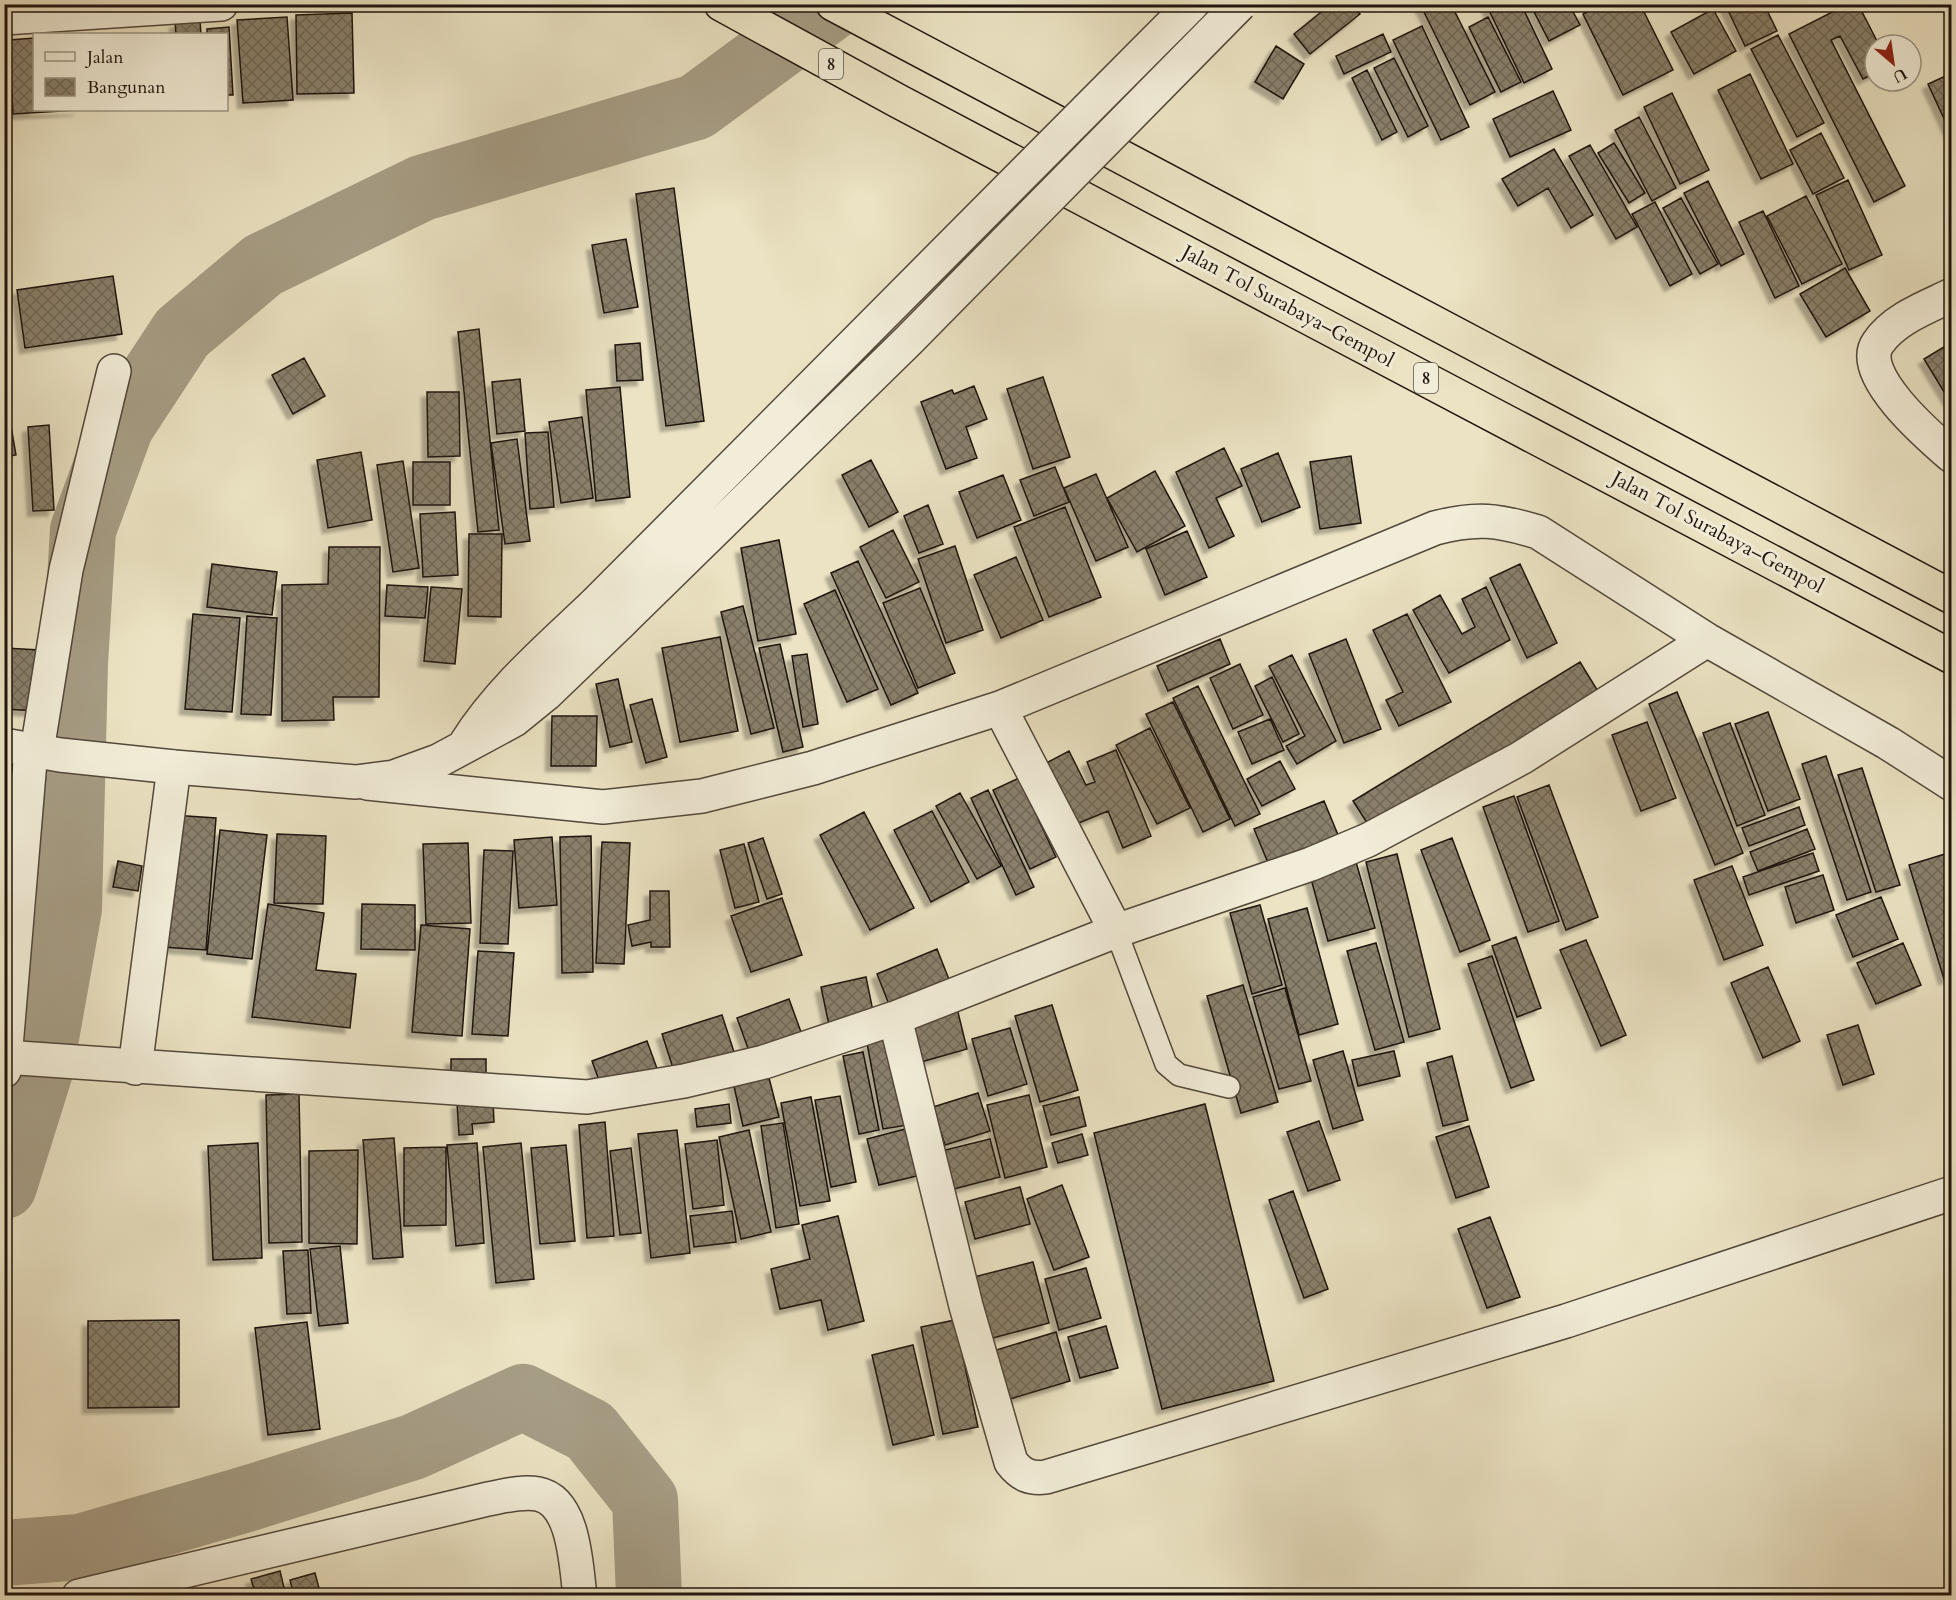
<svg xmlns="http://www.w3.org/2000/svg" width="1956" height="1600" viewBox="0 0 1956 1600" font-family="Cardo,serif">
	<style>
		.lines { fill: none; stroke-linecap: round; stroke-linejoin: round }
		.river { stroke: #a69d85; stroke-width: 66 }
		.building { fill: url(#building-cross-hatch); stroke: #1f140e; stroke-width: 1.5; filter: url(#shadow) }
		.service-casing { stroke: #52483b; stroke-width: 24 }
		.minor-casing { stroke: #52483b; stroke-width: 36 }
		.tertiary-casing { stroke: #52483b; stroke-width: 36 }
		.motorway-casing { stroke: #1f140e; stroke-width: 36 }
		.service { stroke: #f2edd8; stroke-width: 21 }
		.minor { stroke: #f2edd8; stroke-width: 33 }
		.tertiary { stroke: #f2edd8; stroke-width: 33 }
		.motorway { stroke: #ebe3c3; stroke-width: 33 }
		.tertiary-bridge-casing { stroke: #52483b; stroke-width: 36; stroke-linecap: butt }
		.tertiary-bridge { stroke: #f2edd8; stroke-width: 33 }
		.labels { text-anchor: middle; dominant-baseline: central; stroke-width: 6; stroke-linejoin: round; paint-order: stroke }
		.shield { fill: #f2edd8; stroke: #5e554b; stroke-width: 1.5 }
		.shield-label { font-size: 18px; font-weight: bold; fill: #1f140e }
		.street-label { font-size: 20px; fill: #1f140e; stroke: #f2edd8 }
	</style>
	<defs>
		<pattern id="building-cross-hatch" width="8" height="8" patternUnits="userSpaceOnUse" patternTransform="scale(1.5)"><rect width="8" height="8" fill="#89806c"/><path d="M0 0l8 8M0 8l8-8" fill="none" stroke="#6f6857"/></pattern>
		<filter id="shadow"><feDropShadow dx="-5.5" dy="5.5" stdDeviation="1.5" flood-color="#0004"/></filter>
	</defs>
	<rect width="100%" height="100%" fill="#ebe3c3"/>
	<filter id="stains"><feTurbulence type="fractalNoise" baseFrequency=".00333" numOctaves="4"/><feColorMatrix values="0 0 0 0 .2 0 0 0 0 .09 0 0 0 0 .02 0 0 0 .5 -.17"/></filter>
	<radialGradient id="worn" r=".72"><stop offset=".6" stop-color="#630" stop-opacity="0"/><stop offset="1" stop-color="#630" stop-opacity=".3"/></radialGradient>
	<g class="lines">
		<path class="river" d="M4 1186 40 1071 69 909 75 664 83 530 121 426 182 333 263 265 422 188 696 107 836 4
			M4 1553 80 1547 243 1500 413 1447 523 1397 590 1431 645 1500 649 1596"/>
	</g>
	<path class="building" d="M1331 4H1352L1360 14 1310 54 1294 34Z
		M1420 4H1451L1495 92 1470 105Z
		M1486 4H1521L1552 69 1524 83Z
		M1530 4H1569L1580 25 1549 41Z
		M1602 4H1640L1673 70 1623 95 1583 14Z
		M1725 4H1764L1777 31 1745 46Z
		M1858 4 1879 45H1875V73L1863 79 1840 36 1831 40 1905 186 1874 202 1789 34 1846 5 1848 9Z
		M1713 9 1736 51 1694 74 1671 32Z
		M352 13 354 93 297 94 296 15Z
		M287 17 293 100 243 103 237 20Z
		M1488 17 1521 82 1501 92 1469 27Z
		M200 21 201 34H176L175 23Z
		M1422 26 1469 127 1441 140 1393 40Z
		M229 27 233 95H226V34H207V29Z
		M1383 34 1391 52 1344 74 1336 56Z
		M1778 35 1824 123 1797 137 1751 49Z
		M34 38V110H79L13 114 9 40Z
		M1276 46 1304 64 1283 99 1255 82Z
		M1394 58 1428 126 1408 137 1374 68Z
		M1367 70 1397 132 1382 140 1352 78Z
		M1952 73V136L1928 84Z
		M1750 74 1793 164 1761 179 1718 90Z
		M1553 91 1571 130 1510 157 1493 119Z
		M1672 93 1709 170 1680 184 1644 107Z
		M1639 117 1676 188 1652 201 1615 130Z
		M1821 133 1844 178 1813 194 1790 150Z
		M1614 143 1645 193 1629 203 1598 153Z
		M1590 145 1637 227 1616 239 1569 156Z
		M1554 149 1593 215 1571 228 1548 188 1518 206 1502 179Z
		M1848 180 1882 255 1849 270 1816 195Z
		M1708 181 1744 254 1721 266 1684 193Z
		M674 188 704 421 666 426 636 194Z
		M1806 196 1842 264 1802 284 1767 216Z
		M1681 198 1718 264 1700 274 1663 208Z
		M1655 202 1692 274 1670 286 1632 214Z
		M1763 211 1799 286 1775 298 1739 222Z
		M626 239 638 307 604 313 592 245Z
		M1845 268 1870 311 1826 337 1800 294Z
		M113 276 122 334 25 348 17 290Z
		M479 329 499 530 478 532 458 332Z
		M1952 342V405L1924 359Z
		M640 343 643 380 617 381 615 345Z
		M304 358 325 396 293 414 272 375Z
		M1043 377 1070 457 1033 469 1007 389Z
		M520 379 525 431 497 434 492 382Z
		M4 386 16 455 4 457Z
		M974 386 987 419 966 427 977 458 946 469 921 402 952 390 954 394Z
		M620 387 630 497 596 501 586 390Z
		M427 392H459L460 456 428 457Z
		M582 417 593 498 561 503 549 422Z
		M49 425 54 510 33 511 28 427Z
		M548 432 554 507 530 509 525 433Z
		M517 439 530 541 505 544 491 443Z
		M1224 448 1242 486 1216 498 1234 536 1209 548 1176 472Z
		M361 452 372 520 328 528 317 460Z
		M1278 453 1300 507 1262 522 1241 469Z
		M1351 456 1361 523 1320 529 1310 462Z
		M871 460 898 512 869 527 842 475Z
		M403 461 419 568 393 572 377 465Z
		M413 462H450V505H413Z
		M1055 467 1069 502 1034 516 1020 480Z
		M1155 471 1185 526 1137 552 1107 498Z
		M1096 474 1128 547 1096 561 1064 488Z
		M1003 475 1021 520 977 538 959 492Z
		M928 505 943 544 919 553 904 516Z
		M1065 507 1101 597 1049 617 1014 527Z
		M455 512 458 575 423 577 420 514Z
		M893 530 919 582 886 598 860 547Z
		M1187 531 1207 577 1165 595 1146 549Z
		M469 534H502L501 617 468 616Z
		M779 540 796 634 758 641 741 548Z
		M955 546 983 630 946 643 918 559Z
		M329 547H380L379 697H333L334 720 282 721V585L328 584Z
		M1016 557 1043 620 1001 638 974 575Z
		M858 561 918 693 891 705 831 573Z
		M212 564 277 572 272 615 207 607Z
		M1520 564 1557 643 1527 658 1490 578Z
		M387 585 428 587 425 618 385 616Z
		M431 587 462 589 455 664 424 661Z
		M1486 587 1510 640 1449 673 1413 610 1440 595 1462 634 1475 627 1462 599Z
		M920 588 955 673 918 688 883 603Z
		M835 590 878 689 847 702 804 604Z
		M743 606 774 728 751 734 721 612Z
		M193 614 240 618 232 712 185 709Z
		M1407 614 1451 702 1399 726 1386 700 1403 692 1373 630Z
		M247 616 277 618 271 715 241 714Z
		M4 623H8V642H4Z
		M720 637 738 731 680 742 662 648Z
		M1220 639 1230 664 1168 691 1157 666Z
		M1346 639 1381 729 1344 743 1309 654Z
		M780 644 803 747 783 752 759 648Z
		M4 648 40 650 38 711 4 709Z
		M807 654 818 724 803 727 792 656Z
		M1292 655 1336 741 1297 764 1286 746 1305 736 1269 666Z
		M1580 662 1599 693 1373 832 1353 801Z
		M1240 664 1263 715 1233 729 1210 678Z
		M1272 677 1299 734 1283 742 1255 686Z
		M618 679 632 742 610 747 596 684Z
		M1198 686 1260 814 1235 826 1173 698Z
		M1677 692 1743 853 1715 865 1649 704Z
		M652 699 667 757 646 763 630 705Z
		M1173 702 1230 819 1203 832 1146 714Z
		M1768 712 1800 799 1768 811 1735 724Z
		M552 716H597L596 766H551Z
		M1270 719 1284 750 1252 764 1238 732Z
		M1647 722 1676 798 1641 811 1612 735Z
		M1730 723 1765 815 1737 826 1703 733Z
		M1150 728 1190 808 1157 824 1116 745Z
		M1116 750 1151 836 1123 848 1108 811 1064 829 1035 769 1069 751 1086 785 1095 782 1087 762Z
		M1826 756 1871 892 1847 900 1802 764Z
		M1280 761 1295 789 1262 806 1247 779Z
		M1862 768 1900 885 1876 892 1838 775Z
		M1019 778 1056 857 1030 869 993 790Z
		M1549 785 1598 917 1566 930 1517 797Z
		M988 790 1034 887 1016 895 971 798Z
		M960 793 1001 866 977 879 936 806Z
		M1514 796 1559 921 1528 932 1483 807Z
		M1324 801 1341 842 1271 870 1254 829Z
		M1799 807 1805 825 1749 846 1742 828Z
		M932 811 969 882 931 902 894 830Z
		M864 812 914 908 870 930 820 835Z
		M172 815 216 818 206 950 162 947Z
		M1807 829 1815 849 1758 871 1750 852Z
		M220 830 267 835 252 959 207 954Z
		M277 834 326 836 323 904 274 903Z
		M591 836 593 972 562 973 560 837Z
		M552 837 557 905 519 908 514 840Z
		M763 838 782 894 767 899 748 843Z
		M1452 838 1490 940 1460 952 1421 850Z
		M602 842 630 843 624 964 596 963Z
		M468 843 471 923 426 924 423 844Z
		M744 844 759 902 735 908 720 850Z
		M484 850 513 851 508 944 480 943Z
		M1813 853 1819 871 1749 895 1743 877Z
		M1397 854 1440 1029 1409 1037 1366 862Z
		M1945 854 1952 874V977L1944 979 1909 865Z
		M118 861 142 866 138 891 113 887Z
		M1356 862 1375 928 1328 941 1310 875Z
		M1732 866 1763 945 1724 960 1694 880Z
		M1823 875 1834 910 1796 923 1785 887Z
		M650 891H669L670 947H651V942L632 946 628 925 650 920Z
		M1881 897 1898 939 1853 957 1836 915Z
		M782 898 802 955 751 972 731 916Z
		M268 904 324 913 316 970 356 974 350 1028 252 1017Z
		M362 904 415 905V950L361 949Z
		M1260 905 1282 985 1252 994 1230 913Z
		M1307 908 1338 1024 1299 1035 1268 919Z
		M421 925 470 929 462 1036 412 1032Z
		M1516 937 1541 1008 1517 1017 1492 946Z
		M1586 940 1626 1035 1601 1046 1560 950Z
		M1376 943 1404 1042 1375 1050 1347 951Z
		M1903 943 1921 985 1876 1004 1857 963Z
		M937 949 952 987 892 1012 877 974Z
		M478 951 514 953 508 1036 472 1034Z
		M1492 956 1534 1080 1511 1088 1468 964Z
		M1768 967 1800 1041 1763 1058 1731 983Z
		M866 977 875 1021 830 1030 821 987Z
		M1243 985 1278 1102 1241 1113 1207 996Z
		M1285 988 1311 1081 1279 1089 1253 997Z
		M789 999 805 1043 753 1062 737 1018Z
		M956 1004 967 1049 914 1064 903 1022Z
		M1052 1005 1078 1090 1040 1102 1015 1016Z
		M722 1015 734 1052 674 1071 662 1034Z
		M1858 1025 1874 1074 1843 1085 1827 1035Z
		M1010 1028 1027 1084 988 1096 972 1039Z
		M893 1038 908 1125 883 1129 867 1043Z
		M647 1041 659 1074 604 1094 592 1061Z
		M1343 1051 1363 1120 1333 1129 1313 1060Z
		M1394 1051 1400 1076 1358 1086 1352 1060Z
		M863 1052 879 1130 859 1134 843 1056Z
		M1452 1056 1468 1120 1443 1126 1427 1063Z
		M451 1059H486V1081L451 1082Z
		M768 1074 779 1117 743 1126 733 1082Z
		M978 1093 990 1131 945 1145 933 1107Z
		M299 1094 302 1242 269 1243 266 1095Z
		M1029 1095 1047 1167 1005 1178 987 1105Z
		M840 1096 856 1182 831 1187 815 1100Z
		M811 1097 830 1201 800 1206 781 1103Z
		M1079 1097 1086 1126 1051 1135 1043 1106Z
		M493 1101 494 1122 472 1124 473 1134 459 1135 457 1103Z
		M729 1104 731 1123 697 1127 695 1109Z
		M1205 1104 1274 1381 1162 1409 1094 1133Z
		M1319 1121 1340 1180 1308 1191 1287 1132Z
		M605 1122 614 1236 587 1238 579 1125Z
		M783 1123 799 1224 776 1228 761 1126Z
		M1469 1126 1489 1187 1456 1198 1436 1137Z
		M909 1128 921 1175 879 1185 867 1139Z
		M677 1130 690 1253 651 1258 638 1134Z
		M749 1130 771 1232 741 1239 719 1137Z
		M1082 1134 1088 1155 1058 1163 1052 1143Z
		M394 1138 403 1257 373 1259 363 1140Z
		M990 1139 1000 1177 946 1191 937 1152Z
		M717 1140 724 1205 693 1209 685 1144Z
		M258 1143 262 1258 213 1260 208 1146Z
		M477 1143 484 1243 456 1246 447 1145Z
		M521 1143 534 1279 496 1283 483 1147Z
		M566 1145 575 1241 540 1244 531 1148Z
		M446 1147V1225L404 1226V1148Z
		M631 1148 641 1233 620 1235 610 1151Z
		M358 1150 357 1244 309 1243V1151Z
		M1062 1185 1089 1257 1054 1270 1027 1199Z
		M1020 1187 1030 1224 975 1239 965 1202Z
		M1293 1191 1328 1289 1304 1298 1269 1200Z
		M732 1211 736 1242 694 1247 690 1216Z
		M838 1216 864 1321 828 1330 821 1300 780 1309 771 1269 810 1259 802 1225Z
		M1490 1217 1520 1297 1487 1308 1458 1229Z
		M340 1246 348 1323 319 1326 310 1249Z
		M308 1250 311 1313 287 1314 283 1251Z
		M1033 1262 1049 1323 978 1342 962 1280Z
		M1086 1268 1101 1318 1059 1330 1045 1279Z
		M179 1320V1407L88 1408V1321Z
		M955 1320 978 1427 943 1434 921 1327Z
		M307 1322 320 1429 268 1435 255 1328Z
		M1106 1326 1118 1368 1080 1378 1068 1337Z
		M1056 1332 1070 1381 1007 1400 993 1351Z
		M913 1345 934 1435 893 1445 872 1355Z
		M280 1571 286 1596H256L251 1579Z
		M315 1573 321 1596H294L290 1580Z
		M252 1589 254 1596H226Z"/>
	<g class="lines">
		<defs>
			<path id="service" d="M1116 931 1166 1064 1179 1075 1229 1087"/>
			<path id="minor" d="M4 18 221 4
				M1952 295C1927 307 1894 319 1878 343 1856 374 1930 437 1952 456
				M1000 708 1116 931
				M37 751 66 570 114 371
				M367 783 603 807 702 796 813 768 1000 708 1435 528C1477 517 1498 520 1538 532L1707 640 1888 743 1952 784
				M895 1018 966 1306 1011 1462C1021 1475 1030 1479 1046 1477L1566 1321 1952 1193
				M4 1057 587 1097 684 1081 764 1062 895 1018 1116 931 1311 864 1368 840 1521 758 1707 640
				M135 1068 174 767
				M4 1071 31 749
				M79 1596 488 1499C504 1496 522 1491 538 1494 575 1501 576 1567 580 1596"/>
			<path id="tertiary" d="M466 743C500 689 550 647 596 603
				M4 745 60 755 174 767 356 782 394 777 438 761 514 720 546 694 622 621"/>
			<path id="motorway" d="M721 4 898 101 1952 657
				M833 4 1952 597"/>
		</defs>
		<use href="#service" class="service-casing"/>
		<use href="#minor" class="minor-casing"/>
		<use href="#tertiary" class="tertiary-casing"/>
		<use href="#motorway" class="motorway-casing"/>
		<use href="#service" class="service"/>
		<use href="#minor" class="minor"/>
		<use href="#tertiary" class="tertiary"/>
		<use href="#motorway" class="motorway"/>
		<defs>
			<path id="tertiary-bridge" d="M596 603 1192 4
				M622 621 909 340 1240 4"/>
		</defs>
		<use href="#tertiary-bridge" class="tertiary-bridge-casing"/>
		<use href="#tertiary-bridge" class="tertiary-bridge"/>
	</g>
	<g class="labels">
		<g class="shield">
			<rect x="819" y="49" width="24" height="30" rx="4.5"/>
			<rect x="1414" y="363" width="24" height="30" rx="4.5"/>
		</g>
		<g class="shield-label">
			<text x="831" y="64">8</text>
			<text x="1426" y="378">8</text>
		</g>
		<g class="street-label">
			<text transform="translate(1288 306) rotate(28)">Jalan Tol Surabaya–Gempol</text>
			<text transform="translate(1718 532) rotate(28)">Jalan Tol Surabaya–Gempol</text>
		</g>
	</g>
	<rect width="1956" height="1600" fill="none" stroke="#ebe3c3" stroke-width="24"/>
	<rect x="6" y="6" width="1944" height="1588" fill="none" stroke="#1f140e" stroke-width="3"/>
	<rect x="12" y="12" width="1932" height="1576" fill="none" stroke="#1f140e" stroke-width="1.5"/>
	<rect x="33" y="33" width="195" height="78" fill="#f2edd8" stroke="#9e9687" stroke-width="1.5"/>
	<rect x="45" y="52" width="30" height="9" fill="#f2edd8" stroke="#9e9687" stroke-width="1.5"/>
	<text x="87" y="63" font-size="18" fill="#1f140e">Jalan</text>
	<rect x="45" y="78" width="30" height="18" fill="url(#building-cross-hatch)" stroke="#9e9687" stroke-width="1.5"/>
	<text x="87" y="93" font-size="18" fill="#1f140e">Bangunan</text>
	<g transform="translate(1893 63) rotate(151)"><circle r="28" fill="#f2edd8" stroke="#9e9687" stroke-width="1.5"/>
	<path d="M0-4.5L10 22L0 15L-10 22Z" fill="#8f2418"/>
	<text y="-9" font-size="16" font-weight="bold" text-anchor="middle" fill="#1f140e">U</text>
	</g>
	<rect width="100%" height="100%" filter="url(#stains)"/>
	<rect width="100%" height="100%" fill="url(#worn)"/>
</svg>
